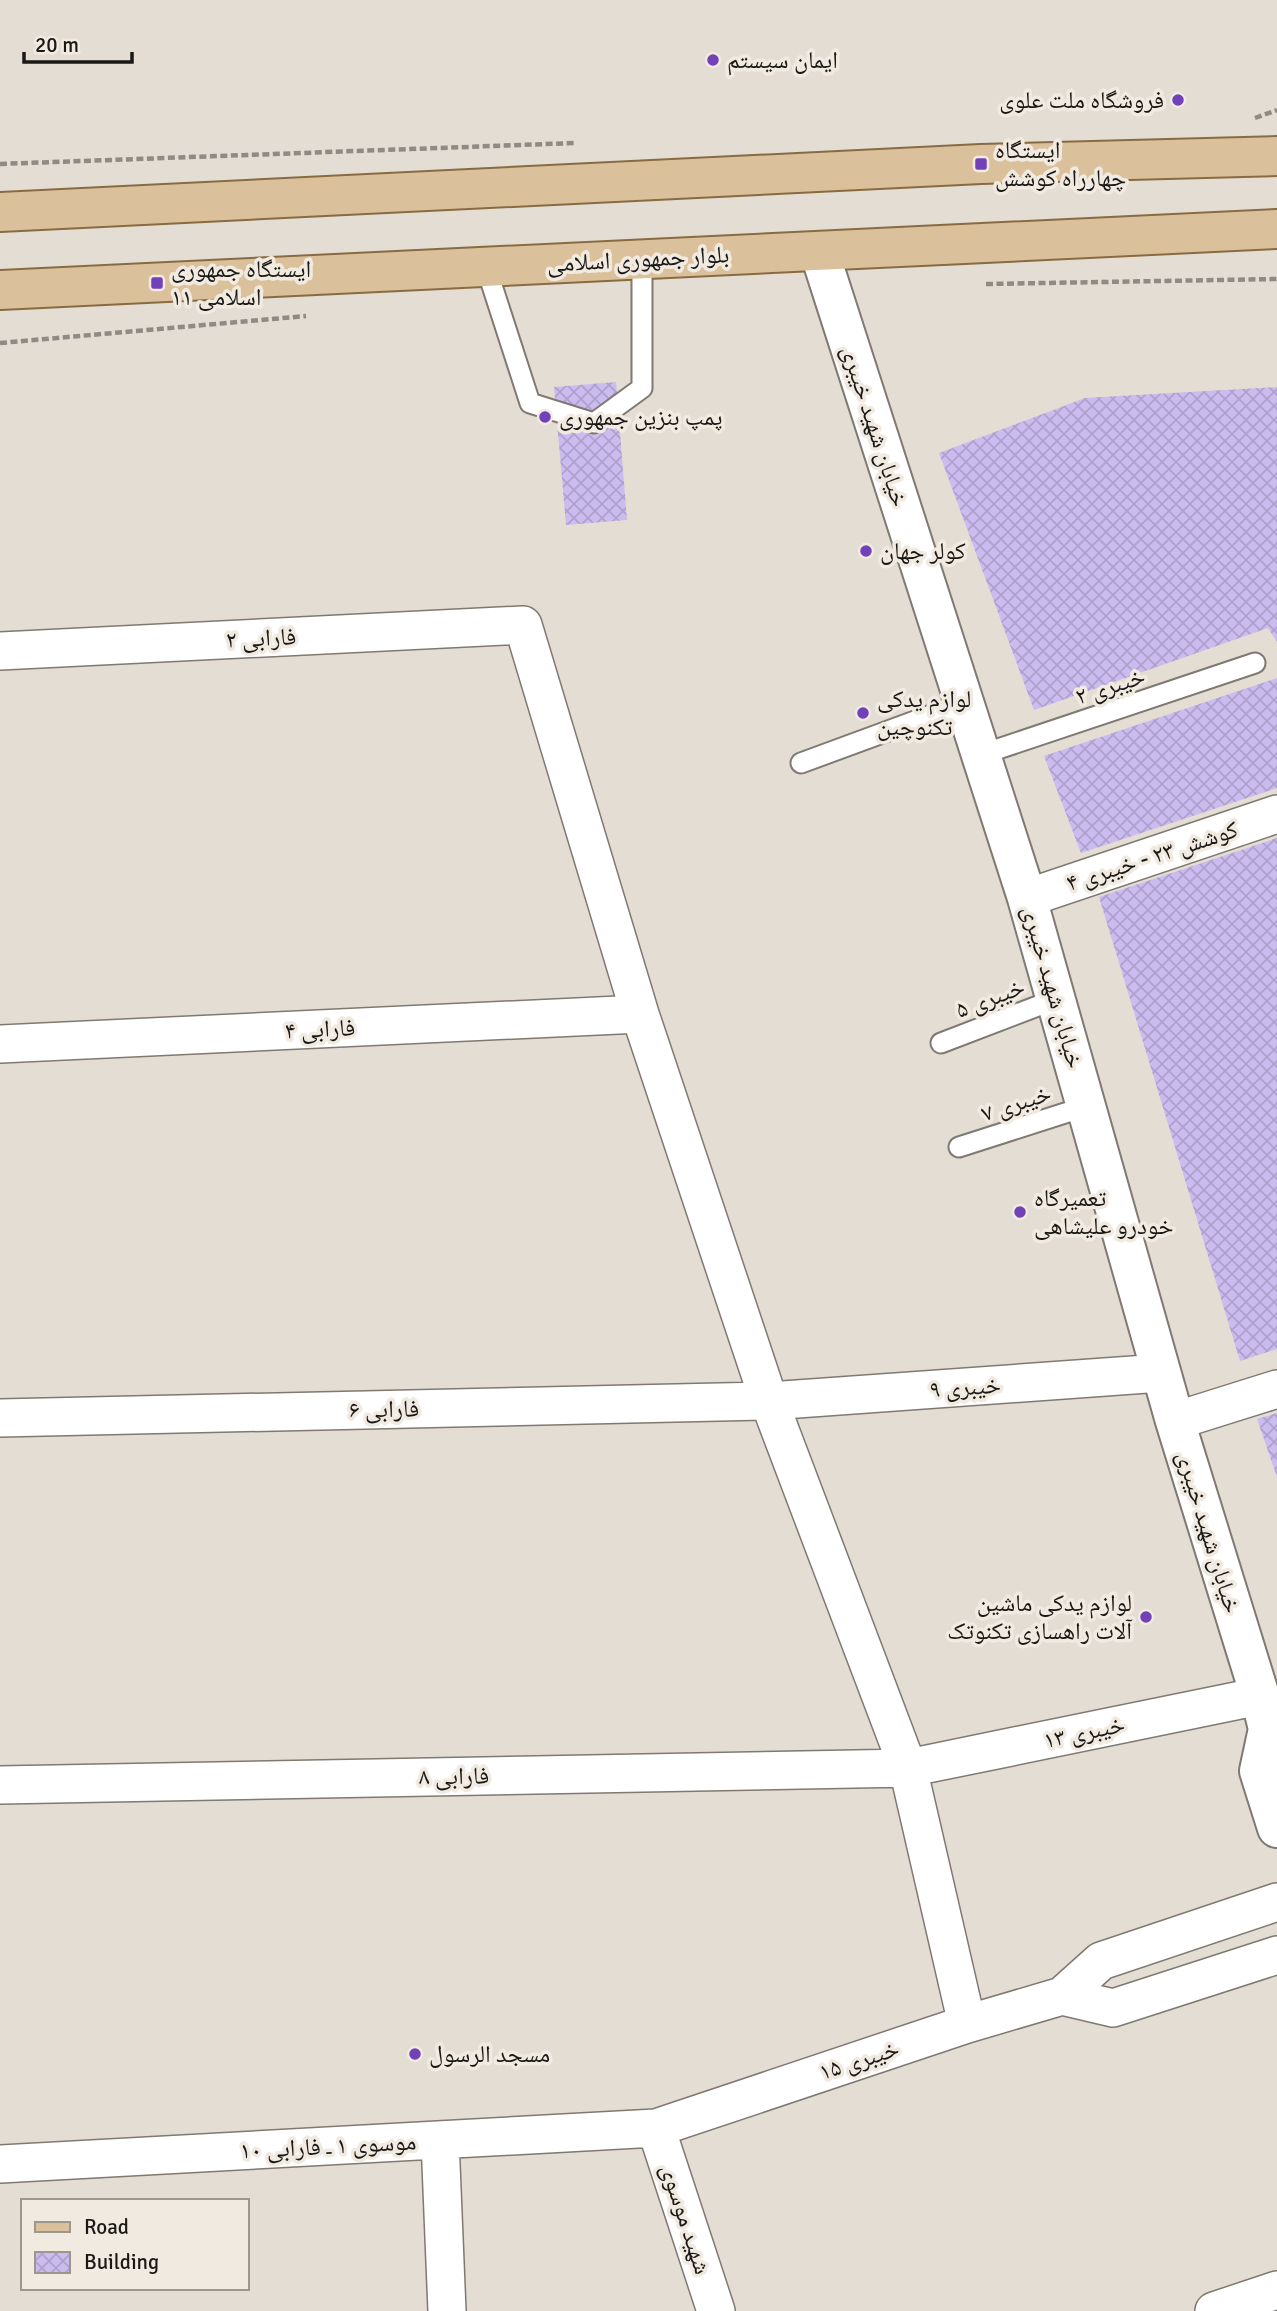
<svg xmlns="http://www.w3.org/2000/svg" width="1277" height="2311" viewBox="0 0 1277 2311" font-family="Signika,'Noto Naskh Arabic',sans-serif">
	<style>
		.building { fill: url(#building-cross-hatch) }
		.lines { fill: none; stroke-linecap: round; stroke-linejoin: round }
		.lane-casing { stroke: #7f7971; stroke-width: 23 }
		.street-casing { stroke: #7f7971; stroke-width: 40 }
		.secondary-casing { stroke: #7f7971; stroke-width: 42 }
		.primary-casing { stroke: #886b41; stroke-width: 42 }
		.path { stroke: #8f8a84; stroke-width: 4.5; stroke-dasharray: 7 3.5; stroke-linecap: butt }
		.lane { stroke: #fff; stroke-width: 19 }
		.street { stroke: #fff; stroke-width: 37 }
		.secondary { stroke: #fff; stroke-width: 38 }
		.primary { stroke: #dbc19b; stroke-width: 38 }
		.poi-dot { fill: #7241b8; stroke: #f1eae1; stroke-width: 2.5 }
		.labels { text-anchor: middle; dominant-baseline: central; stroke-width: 7; stroke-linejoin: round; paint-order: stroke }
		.poi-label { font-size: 24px; fill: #1a1815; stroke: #f1eae1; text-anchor: start }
		.street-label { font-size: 24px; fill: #1a1815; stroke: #f1eae1 }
	</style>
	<defs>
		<pattern id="building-cross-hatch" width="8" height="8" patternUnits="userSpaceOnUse" patternTransform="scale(1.75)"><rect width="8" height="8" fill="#cbbcf0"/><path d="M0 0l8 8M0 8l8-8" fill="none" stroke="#aea1cd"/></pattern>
	</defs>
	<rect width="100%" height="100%" fill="#e4ddd4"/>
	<path class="building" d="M616 382 627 520 566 525 554 387Z
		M1277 387V642L1268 628 1034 710 939 453 1085 398Z
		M1277 678V788L1081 853 1044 756Z
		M1277 838V1349L1240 1361 1099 897Z
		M1277 1413V1477L1257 1419Z"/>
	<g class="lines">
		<defs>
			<path id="lane" d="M486 267 530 403 594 423 642 388V259
				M980 755 1255 663
				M801 763 964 703
				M941 1043 1056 999
				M959 1147 1087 1106"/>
			<path id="street" d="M0 651 523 625 640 1014 769 1401 908 1768 967 2024
				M1027 898 1277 814
				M0 1044 640 1014
				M0 1418 769 1401 1161 1373
				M1175 1421 1277 1389
				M0 1785 908 1768 1260 1696
				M1062 1996 1113 2008 1277 1955
				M656 2128 716 2311
				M440 2140 447 2311
				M0 2164 656 2128 967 2024 1062 1996 1101 1961 1277 1902
				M1214 2311 1277 2290"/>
			<path id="secondary" d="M819 251 1027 898 1175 1421 1260 1696 1268 1729 1259 1771 1277 1828"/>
			<path id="primary" d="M0 212 981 164 1277 156
				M0 290 1277 229"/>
		</defs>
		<use href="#lane" class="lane-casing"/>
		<use href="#street" class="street-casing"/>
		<use href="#secondary" class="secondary-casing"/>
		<use href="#primary" class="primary-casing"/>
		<path class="path" d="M1255 118 1277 110
			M0 164 575 143
			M986 284 1277 279
			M0 343 306 316"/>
		<use href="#lane" class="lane"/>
		<use href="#street" class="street"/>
		<use href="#secondary" class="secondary"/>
		<use href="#primary" class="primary"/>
	</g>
	<g class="poi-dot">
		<circle cx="713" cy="60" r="7"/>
		<circle cx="1178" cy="100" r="7"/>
		<rect x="974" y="157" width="14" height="14" rx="3.5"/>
		<rect x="150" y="276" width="14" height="14" rx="3.5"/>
		<circle cx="545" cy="417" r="7"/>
		<circle cx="866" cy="551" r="7"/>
		<circle cx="863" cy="713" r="7"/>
		<circle cx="1020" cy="1212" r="7"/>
		<circle cx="1146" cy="1617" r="7"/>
		<circle cx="415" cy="2054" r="7"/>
	</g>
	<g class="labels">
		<g class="poi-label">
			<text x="727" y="60">ایمان سیستم</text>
			<text x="1164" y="100" text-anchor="end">فروشگاه ملت علوی</text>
			<text x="995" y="150">ایستگاه<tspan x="995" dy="28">چهارراه کوشش</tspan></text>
			<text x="171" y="269">ایستگاه جمهوری<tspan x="171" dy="28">اسلامی ۱۱</tspan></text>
			<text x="559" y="417">پمپ بنزین جمهوری</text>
			<text x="880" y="551">کولر جهان</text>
			<text x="877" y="699">لوازم یدکی<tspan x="877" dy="28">تکنوچین</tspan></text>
			<text x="1034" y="1198">تعمیرگاه<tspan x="1034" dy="28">خودرو علیشاهی</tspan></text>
			<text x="1132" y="1603" text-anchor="end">لوازم یدکی ماشین<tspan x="1132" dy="28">آلات راهسازی تکنوتک</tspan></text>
			<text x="429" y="2054">مسجد الرسول</text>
		</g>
		<g class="street-label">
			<text transform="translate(638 259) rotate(-3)">بلوار جمهوری اسلامی</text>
			<text transform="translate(875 426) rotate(72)">خیابان شهید خیبری</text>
			<text transform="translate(261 638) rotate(-3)">فارابی ۲</text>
			<text transform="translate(1110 686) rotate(-18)">خیبری ۲</text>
			<text transform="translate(1152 856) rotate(-18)">کوشش ۲۳ - خیبری ۴</text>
			<text transform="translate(1053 987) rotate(74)">خیابان شهید خیبری</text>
			<text transform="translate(990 998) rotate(-21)">خیبری ۵</text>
			<text transform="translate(320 1029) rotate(-3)">فارابی ۴</text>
			<text transform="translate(1016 1103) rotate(-18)">خیبری ۷</text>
			<text transform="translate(965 1387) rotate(-4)">خیبری ۹</text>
			<text transform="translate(384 1409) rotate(-1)">فارابی ۶</text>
			<text transform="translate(1209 1532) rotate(73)">خیابان شهید خیبری</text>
			<text transform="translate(1084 1732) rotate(-12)">خیبری ۱۳</text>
			<text transform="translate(454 1776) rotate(-1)">فارابی ۸</text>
			<text transform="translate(859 2060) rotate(-18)">خیبری ۱۵</text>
			<text transform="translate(328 2146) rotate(-3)">موسوی ۱ ـ فارابی ۱۰</text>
			<text transform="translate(686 2219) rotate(72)">شهید موسوی</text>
		</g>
	</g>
	<rect x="21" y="2199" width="228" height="91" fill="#f1eae1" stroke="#9b968f" stroke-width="2"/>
	<rect x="35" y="2222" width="35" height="10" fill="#dbc19b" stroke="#9b968f" stroke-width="2"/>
	<text x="84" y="2234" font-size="21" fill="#1a1815">Road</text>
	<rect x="35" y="2252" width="35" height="21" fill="url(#building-cross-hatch)" stroke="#9b968f" stroke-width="2"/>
	<text x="84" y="2269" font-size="21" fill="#1a1815">Building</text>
	<path d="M24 52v10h108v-10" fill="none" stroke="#1a1815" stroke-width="3.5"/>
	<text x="35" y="52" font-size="21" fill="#1a1815" stroke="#f1eae1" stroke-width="5" paint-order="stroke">20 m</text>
</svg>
